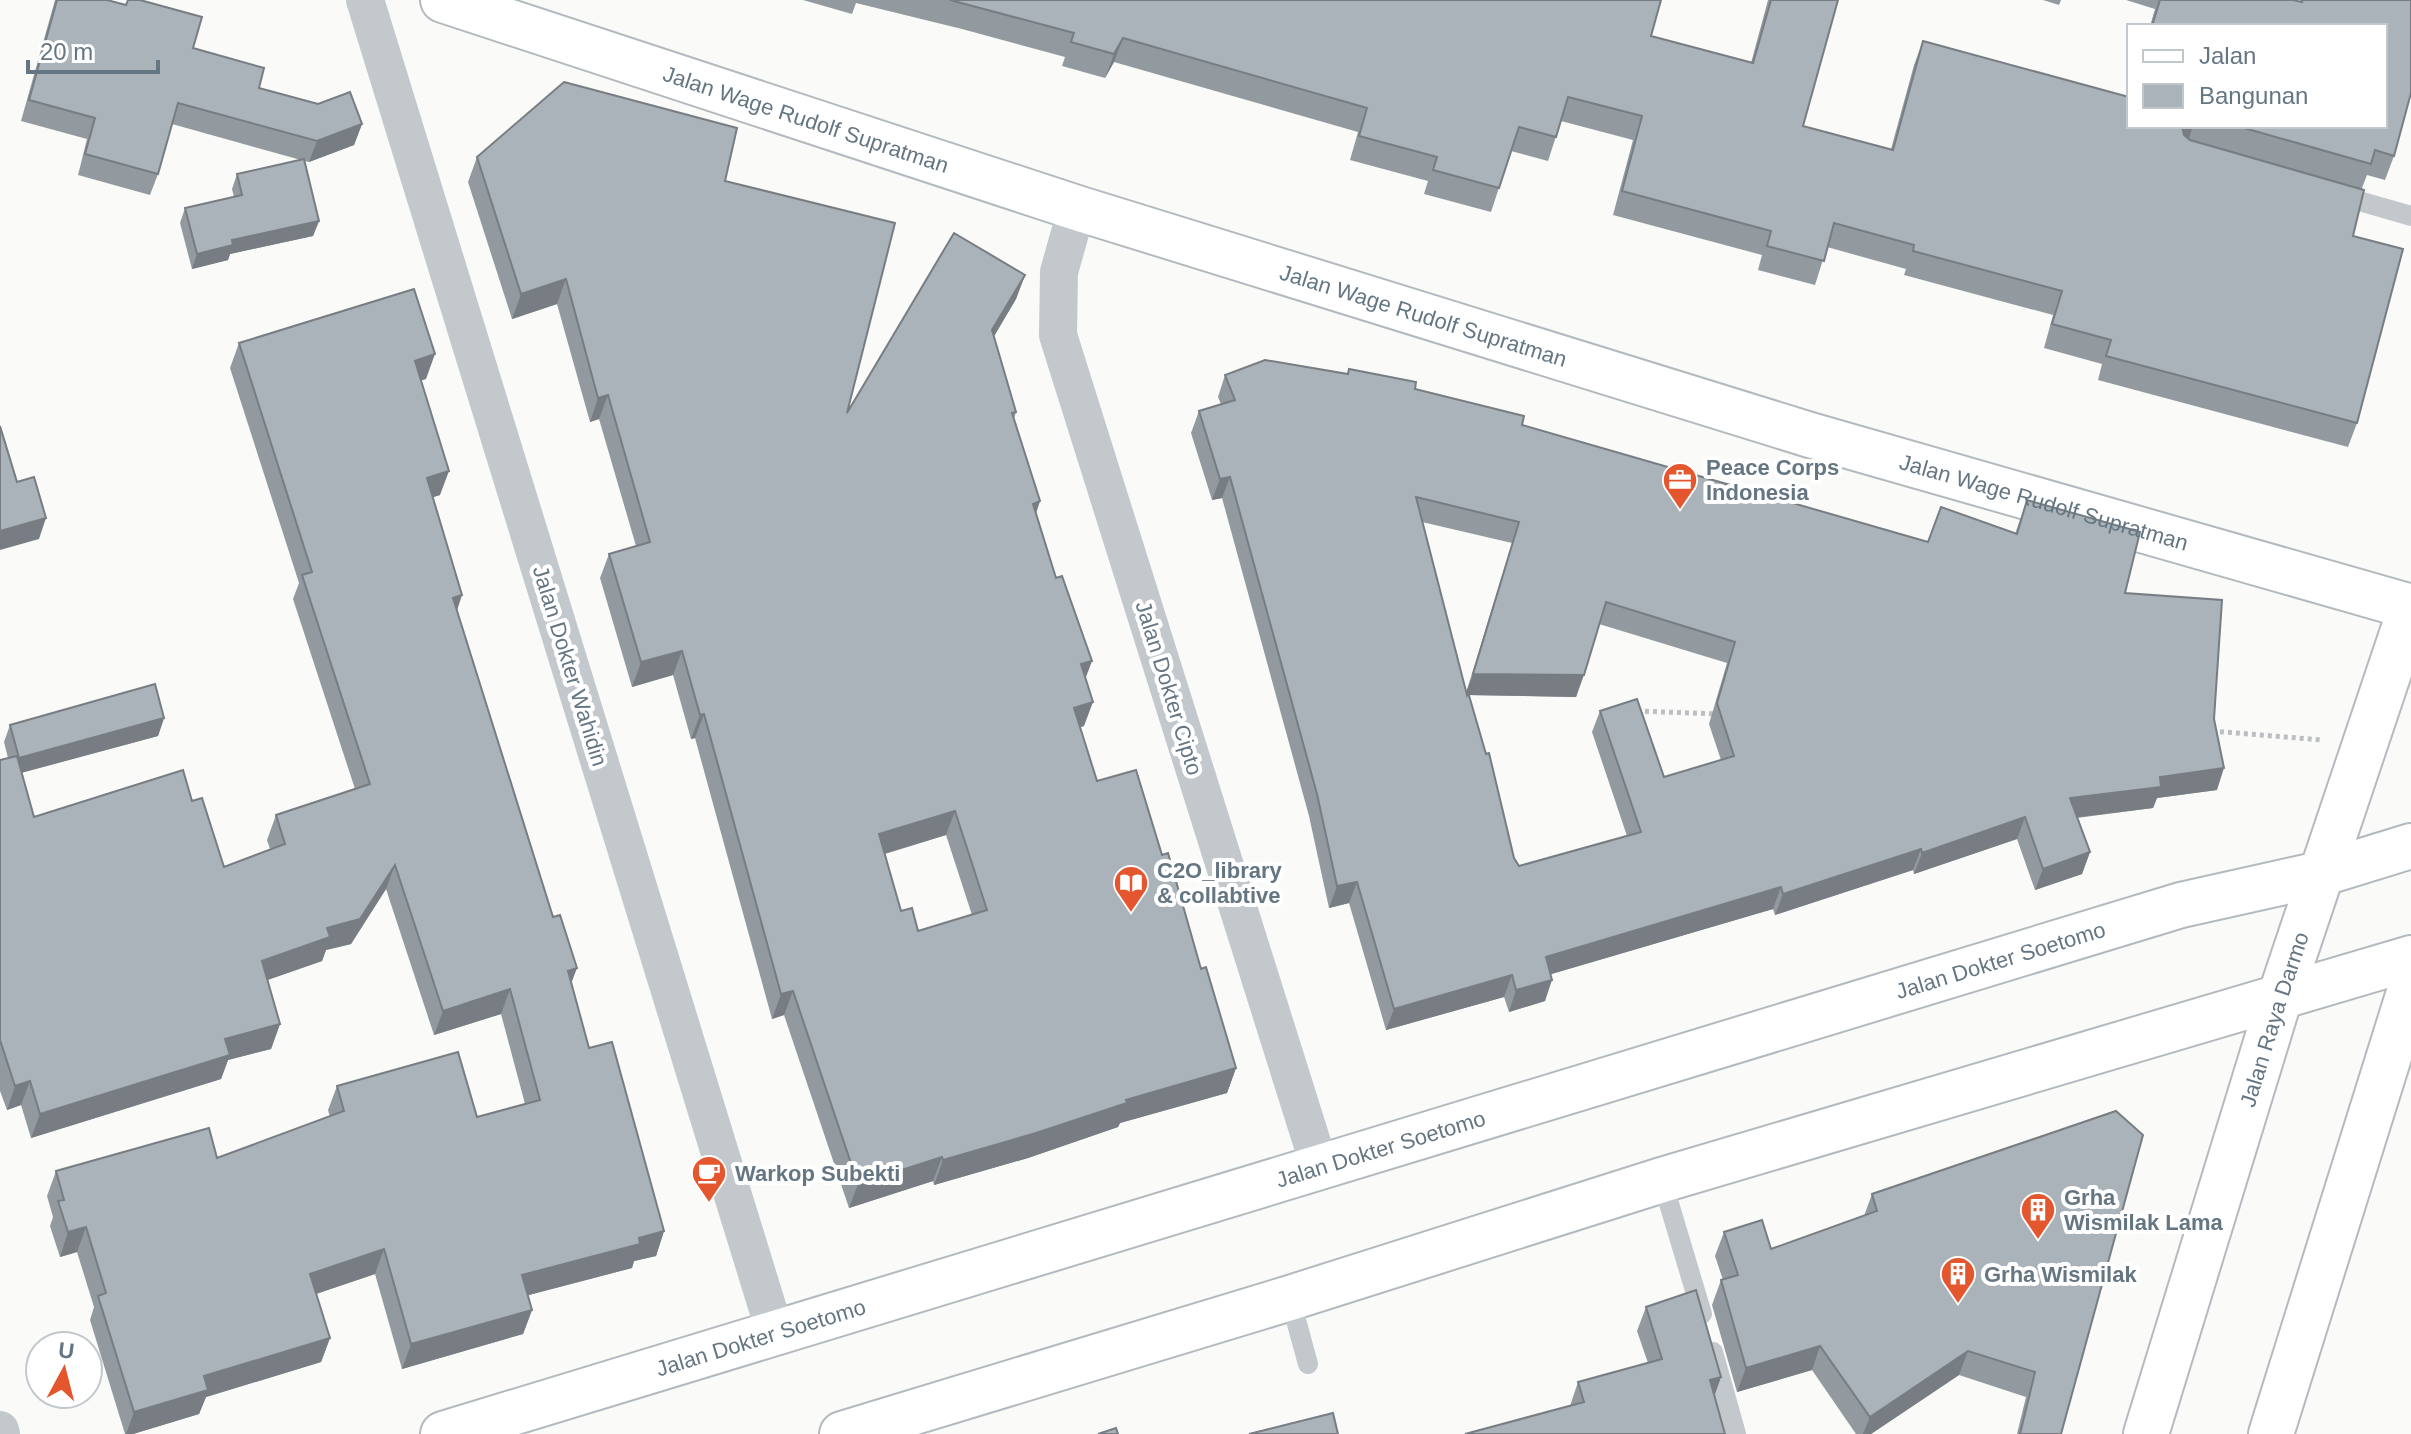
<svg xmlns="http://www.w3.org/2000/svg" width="2411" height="1434" viewBox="0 0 2411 1434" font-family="Arial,sans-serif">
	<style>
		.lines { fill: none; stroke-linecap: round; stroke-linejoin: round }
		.secondary-casing { stroke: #b3babf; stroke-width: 48 }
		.primary-casing { stroke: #b5babe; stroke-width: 48 }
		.path { stroke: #bbbfc2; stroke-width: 5; stroke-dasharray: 4 4; stroke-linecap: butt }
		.lane { stroke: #c3c8cc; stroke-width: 20 }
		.street { stroke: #c3c8cc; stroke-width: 38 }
		.secondary { stroke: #fff; stroke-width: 44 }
		.primary { stroke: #fff; stroke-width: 44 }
		.wall { fill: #929a9f; fill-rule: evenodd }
		.shaded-wall { fill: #777d82 }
		.building { fill: #aab3b9; stroke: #777d82; stroke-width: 2; fill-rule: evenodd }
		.labels { text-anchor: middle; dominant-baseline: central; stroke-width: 8; stroke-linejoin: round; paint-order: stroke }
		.street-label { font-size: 22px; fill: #657683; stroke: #fff }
		.poi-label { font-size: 22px; font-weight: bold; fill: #657683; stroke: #fff; text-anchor: start }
	</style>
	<rect width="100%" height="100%" fill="#fafaf8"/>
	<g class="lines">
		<defs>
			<g id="secondary">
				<path id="s1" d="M443 0 1077 208 1810 435 2411 607"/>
				<path id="s2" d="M443 1434 2181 905 2320 874 2411 846"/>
				<path d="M842 1434 1290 1298 1662 1180 2411 958"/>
			</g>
			<g id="primary">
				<path id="s3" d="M2146 1434 2280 997 2411 607"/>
				<path d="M2271 1434 2411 986"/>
			</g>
		</defs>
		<use href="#secondary" class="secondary-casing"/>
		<use href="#primary" class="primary-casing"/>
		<path class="path" d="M1637 711 1719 714
			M2212 731 2322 740"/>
		<path class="lane" d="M2338 195 2411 216
			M1662 1180 1702 1314
			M1290 1298 1308 1364
			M1713 1352 1736 1434"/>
		<path class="street" d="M365 0 775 1332
			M1077 208 1059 272 1058 335 1319 1165
			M0 1430 1 1434"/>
		<use href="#secondary" class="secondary"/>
		<use href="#primary" class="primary"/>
	</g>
	<path class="wall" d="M55 0H107L126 5 128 0 193 48 259 88 362 124 354 145 309 162 304 161 319 221 313 236 230 254 228 260 192 269 180 223 185 208 234 197 232 189 237 174 301 160 172 124 158 174 150 195 78 175 87 139 21 121Z
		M803 0H1661L1651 36 1751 63 1768 0H1838L1803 126 1891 149 1914 65 1923 41 2129 126H2385V26H2150L2155 9 2126 0H2293L2300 2V0H2411L2394 156 2385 180 2367 175 2362 188 2353 236 2357 423 2348 447 2098 380 2102 364 2044 348 2053 315 1904 275 1906 269 1827 247 1815 285 1758 270 1762 255 1613 215 1633 140 1561 121 1548 161 1511 151 1491 212 1424 194 1428 181 1350 160 1358 132 1114 62 1105 78 1062 66 1065 57 962 29 856 3 852 14Z
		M2043 0H2061L2059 5Z
		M477 157 725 181 847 413 1025 275 1016 299 994 336 1016 412 1014 419 1040 501 1036 514 1086 678 1084 726 1080 727 1097 781 1162 855 1236 1068 1227 1093 1120 1123 1118 1127 1028 1158 934 1185 933 1181 849 1208 784 1015 772 1019 695 738 691 739 673 675 632 687 600 578 609 554 636 546 599 419 590 422 557 304 512 319 468 182ZM946 835 972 915 918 931 901 911 885 854Z
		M239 343 426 379 421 380 440 495 433 497 457 611 572 983 589 1048 664 1231 656 1256 634 1261 632 1268 528 1295 532 1310 523 1334 402 1369 375 1274 316 1294 330 1338 321 1362 206 1397 199 1414 133 1434H125L90 1320 94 1307 77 1252 60 1257 50 1226 53 1217 47 1196 56 1171 217 1158 330 1117 328 1110 337 1086 477 1117 525 1104 501 1014 434 1035 386 889 351 944 326 950 322 961 267 980 280 1024 271 1049 228 1060 221 1079 31 1138 21 1105 7 1110 0 1091V760L8 758 4 742 10 725 164 718 158 736 21 773 34 817 192 801 224 867 270 849 267 840 276 815 355 789 293 599 299 583 230 368Z
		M1349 369 1415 389 1522 425 1928 542 2015 534 2027 500 2125 593 2214 719 2217 790 2157 798 2153 808 2077 818 2090 852 2082 874 2035 890 2017 839 1914 874 1913 870 1775 915 1773 909 1551 974 1545 1001 1509 1012 1504 997 1386 1030 1349 903 1329 908 1309 816 1222 498 1212 500 1191 433 1199 411 1221 404 1218 397 1225 375 1347 374ZM1422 522 1512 543 1466 693ZM1599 624 1727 663 1709 724 1721 760 1664 777 1600 711 1592 732 1627 836 1519 866 1514 858 1469 695 1576 697Z
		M2116 1111 2061 1434H2017L2026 1397 1959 1375 1871 1434H1856L1812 1370 1737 1392 1712 1305 1721 1280H1723L1715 1256 1724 1232 1771 1249 1864 1216 1872 1194Z
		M1646 1307 1721 1377 1714 1395 1570 1406 1578 1382 1648 1363 1637 1331Z"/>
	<path class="shaded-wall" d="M1123 38 1114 62 1105 78 1114 54Z
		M362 124 354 145 309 162 317 141Z
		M2180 126H2193L2189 138 2177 141Z
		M319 221 313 236 230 254 228 260 192 269 197 254 232 240Z
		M1025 275 1016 299 983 355 992 330Z
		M566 279 557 304 512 319 521 294Z
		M435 354 426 379 406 385 415 361Z
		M608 395 599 419 590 422 598 398Z
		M449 471 440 495 418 502 427 478Z
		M1230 477 1222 498 1212 500 1220 479Z
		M1040 501 1031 526 1033 504Z
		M46 518 39 539 0 550V531Z
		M462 595 454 620 453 598Z
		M682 651 673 675 632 687 641 662Z
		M1092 661 1083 685 1081 664Z
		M1473 674 1584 675 1576 697 1465 695Z
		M1093 702 1084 726 1065 732 1074 708Z
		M704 714 695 738 691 739 700 715Z
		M164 718 158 736 13 775 19 758Z
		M2224 768 2217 790 2157 798 2153 808 2062 819 2070 798 2160 777Z
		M955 811 946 835 870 858 879 834Z
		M2025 817 2017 839 1914 874 1922 853Z
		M1921 849 1913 870 1775 915 1783 894Z
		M2090 852 2082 874 2035 890 2043 869Z
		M395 865 386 889 351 944 326 950 322 961 253 985 262 961 327 928Z
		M1357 882 1349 903 1329 908 1337 886Z
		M1781 887 1773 909 1538 978 1546 957Z
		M577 968 568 992V971Z
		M1512 975 1504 997 1386 1030 1394 1009Z
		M1552 980 1545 1001 1509 1012 1516 990Z
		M510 989 501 1014 434 1035 443 1011Z
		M793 991 784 1015 772 1019 781 994Z
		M280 1024 271 1049 228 1060 221 1079 31 1138 40 1114 225 1039Z
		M1236 1068 1227 1093 1120 1123 1118 1127 1028 1158 934 1185 943 1160 1126 1100Z
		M30 1081 21 1105 7 1110 15 1086Z
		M942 1157 933 1181 849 1208 858 1184Z
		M86 1227 77 1252 60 1257 68 1232Z
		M664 1231 656 1256 634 1261 632 1268 514 1299 522 1275 639 1238Z
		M384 1249 375 1274 301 1299 310 1274Z
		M532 1310 523 1334 402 1369 411 1344Z
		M330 1338 321 1362 206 1397 199 1414 133 1434H126L134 1412 204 1376Z
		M1820 1346 1812 1370 1737 1392 1746 1368Z
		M1968 1351 1959 1375 1871 1434H1863L1870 1417Z
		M1721 1377 1713 1400 1710 1380Z"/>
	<path class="building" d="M57 0H107L126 5 128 0H140L202 17 193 48 264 68 259 88 318 104 350 92 362 124 317 141 178 103 158 174 85 154 95 118 29 100Z
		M950 0H1661L1651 36 1753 63 1771 0H1838L1803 126 1893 150 1923 41 2129 97V126H2182L2184 135 2190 140 2364 190 2353 236 2403 249 2357 423 2106 356 2111 340 2052 324 2062 291 1913 251 1914 245 1834 223 1824 261 1767 246 1771 231 1622 191 1642 116 1568 97 1556 137 1519 127 1499 188 1433 170 1437 157 1359 136 1367 108 1123 38 1114 54 1071 42 1074 33Z
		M2160 0H2293L2302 2 2303 0H2411V93L2394 156 2375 150 2371 164 2237 126H2385V26H2152Z
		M564 82 737 128 725 181 895 223 847 413 954 233 1025 275 992 330 1016 412 1012 413 1040 501 1033 504 1056 578 1062 576 1092 661 1081 664 1093 702 1074 708 1097 781 1136 770 1162 855 1168 853 1201 969 1206 967 1236 1068 1126 1100 1127 1103 1036 1133 943 1160 942 1157 858 1184 793 991 781 994 704 714 700 715 682 651 641 662 609 554 650 542 608 395 598 398 566 279 521 294 477 157ZM955 811 987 910 918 931 912 908 901 911 879 834Z
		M304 159 319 221 232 240 233 245 197 254 185 208 242 195 237 174Z
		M414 289 435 354 415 361 449 471 427 478 462 595 453 598 553 917 560 915 577 968 568 971 589 1048 612 1042 664 1231 639 1238 640 1244 522 1275 532 1310 411 1344 384 1249 310 1274 330 1338 204 1376 208 1390 134 1412 98 1296 106 1293 86 1227 68 1232 58 1201 64 1200 56 1171 209 1128 217 1158 344 1111 337 1086 458 1052 477 1117 540 1100 510 989 443 1011 395 865 360 919 327 928 330 937 262 961 280 1024 225 1039 230 1055 40 1114 30 1081 15 1086 0 1040V760L17 756 34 817 183 770 192 801 202 798 224 867 285 844 276 815 370 784 302 575 312 572 239 343Z
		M1265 360 1348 374 1349 369 1416 382 1415 389 1524 416 1522 425 1928 542 1941 507 2017 534 2027 500 2140 532 2125 593 2222 600 2214 719 2224 768 2160 777 2161 787 2070 798 2090 852 2043 869 2025 817 1922 853 1921 849 1783 894 1781 887 1546 957 1552 980 1516 990 1512 975 1394 1009 1357 882 1337 886 1317 794 1230 477 1220 479 1199 411 1235 400 1225 375ZM1416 497 1519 522 1473 674 1584 675 1606 602 1735 642 1717 703 1734 756 1664 777 1637 699 1600 711 1641 832 1519 866 1514 858 1489 753 1486 754 1468 692 1467 695Z
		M0 426 17 482 34 477 46 518 0 531Z
		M155 684 164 718 19 758 10 725Z
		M2116 1111 2143 1135 2061 1434H2020L2035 1372 1968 1351 1870 1417 1820 1346 1746 1368 1721 1280 1738 1275 1724 1232 1762 1220 1771 1249 1877 1211 1872 1194Z
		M1696 1290 1721 1377 1710 1380 1725 1434H1465L1584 1402 1578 1382 1662 1359 1646 1307Z
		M1333 1413 1338 1434H1249Z
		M1116 1428 1118 1434H1098Z"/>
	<defs>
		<symbol id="office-pin" viewBox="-11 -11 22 30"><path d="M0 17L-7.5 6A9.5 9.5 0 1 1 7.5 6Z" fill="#e4572e" stroke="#fff"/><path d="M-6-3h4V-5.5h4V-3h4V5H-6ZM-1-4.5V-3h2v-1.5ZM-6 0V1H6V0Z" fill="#fff"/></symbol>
		<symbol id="library-pin" viewBox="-11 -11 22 30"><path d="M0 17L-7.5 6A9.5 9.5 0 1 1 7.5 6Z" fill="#e4572e" stroke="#fff"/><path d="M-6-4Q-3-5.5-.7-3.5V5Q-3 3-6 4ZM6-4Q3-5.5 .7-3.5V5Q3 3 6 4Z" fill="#fff"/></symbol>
		<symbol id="cafe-pin" viewBox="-11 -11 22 30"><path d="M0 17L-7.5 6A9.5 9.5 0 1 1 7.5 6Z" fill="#e4572e" stroke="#fff"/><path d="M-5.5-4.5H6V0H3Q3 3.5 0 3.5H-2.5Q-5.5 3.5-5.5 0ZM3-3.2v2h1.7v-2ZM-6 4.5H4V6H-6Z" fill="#fff"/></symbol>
		<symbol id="building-pin" viewBox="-11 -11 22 30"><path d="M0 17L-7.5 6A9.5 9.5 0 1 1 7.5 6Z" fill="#e4572e" stroke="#fff"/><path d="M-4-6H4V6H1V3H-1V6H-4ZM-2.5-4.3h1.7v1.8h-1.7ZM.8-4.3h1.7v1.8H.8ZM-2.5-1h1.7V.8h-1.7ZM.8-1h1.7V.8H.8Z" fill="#fff"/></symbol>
	</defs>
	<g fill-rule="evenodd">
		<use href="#office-pin" x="1660" y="460" width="40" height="54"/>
		<use href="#library-pin" x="1111" y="863" width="40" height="54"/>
		<use href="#cafe-pin" x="689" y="1153" width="40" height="54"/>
		<use href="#building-pin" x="2018" y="1190" width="40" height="54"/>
		<use href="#building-pin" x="1938" y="1254" width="40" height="54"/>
	</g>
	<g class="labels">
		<g class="street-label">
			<text stroke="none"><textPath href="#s1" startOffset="382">Jalan Wage Rudolf Supratman</textPath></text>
			<text stroke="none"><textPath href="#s1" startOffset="1030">Jalan Wage Rudolf Supratman</textPath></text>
			<text stroke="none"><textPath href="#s1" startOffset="1678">Jalan Wage Rudolf Supratman</textPath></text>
			<text transform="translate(570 666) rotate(73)">Jalan Dokter Wahidin</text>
			<text transform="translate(1169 688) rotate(73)">Jalan Dokter Cipto</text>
			<text stroke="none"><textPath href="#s2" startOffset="1628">Jalan Dokter Soetomo</textPath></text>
			<text stroke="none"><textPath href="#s3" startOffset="434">Jalan Raya Darmo</textPath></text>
			<text stroke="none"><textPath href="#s2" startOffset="980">Jalan Dokter Soetomo</textPath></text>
			<text stroke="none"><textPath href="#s2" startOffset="332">Jalan Dokter Soetomo</textPath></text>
		</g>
		<g class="poi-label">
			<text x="1706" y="467">Peace Corps<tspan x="1706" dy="25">Indonesia</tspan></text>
			<text x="1157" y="870">C2O_library<tspan x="1157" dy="25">&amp; collabtive</tspan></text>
			<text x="735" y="1173">Warkop Subekti</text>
			<text x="2064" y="1197">Grha<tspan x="2064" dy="25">Wismilak Lama</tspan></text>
			<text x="1984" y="1274">Grha Wismilak</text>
		</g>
	</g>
	<rect x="2127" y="24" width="260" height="104" fill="#ffffff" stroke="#c1c8cd" stroke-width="2"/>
	<rect x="2143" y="50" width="40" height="12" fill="#ffffff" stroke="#c1c8cd" stroke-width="2"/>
	<text x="2199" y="64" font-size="24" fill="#657683">Jalan</text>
	<rect x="2143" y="84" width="40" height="24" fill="#aab3b9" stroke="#c1c8cd" stroke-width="2"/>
	<text x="2199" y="104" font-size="24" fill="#657683">Bangunan</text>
	<g transform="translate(64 1370) rotate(7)"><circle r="38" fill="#ffffff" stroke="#c1c8cd" stroke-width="2"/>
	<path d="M0-6L14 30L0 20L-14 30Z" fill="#e4572e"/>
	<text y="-12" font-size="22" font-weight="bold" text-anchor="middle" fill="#657683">U</text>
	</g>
	<path d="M28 60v12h130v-12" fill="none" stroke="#657683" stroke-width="4"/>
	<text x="40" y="60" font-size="24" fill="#657683" stroke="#ffffff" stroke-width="6" paint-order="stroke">20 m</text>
</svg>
